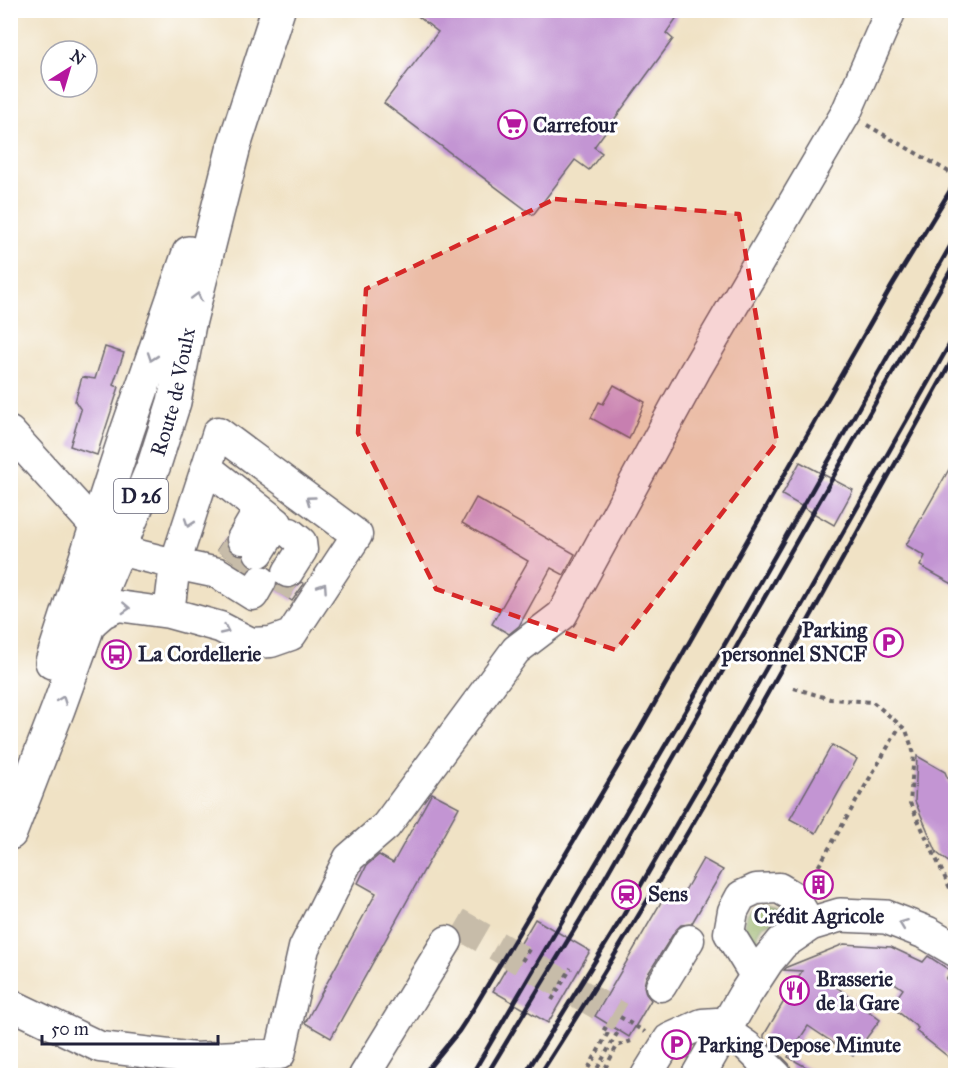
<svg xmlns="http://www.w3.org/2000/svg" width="966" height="1086" viewBox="0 0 966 1086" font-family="'IM FELL Great Primer',serif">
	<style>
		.forest { fill: #92ad60; stroke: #5a684e; stroke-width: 1.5 }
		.building { fill: #c395d3 }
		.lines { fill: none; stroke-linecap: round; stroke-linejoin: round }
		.minor-tunnel { stroke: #c7bca9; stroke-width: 30; stroke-dasharray: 30 15; stroke-linecap: butt }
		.minor-casing { stroke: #6a656b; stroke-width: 33 }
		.major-casing { stroke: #6a656b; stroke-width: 36 }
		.path { stroke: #6a656b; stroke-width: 4; stroke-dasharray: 4.5 4.5; stroke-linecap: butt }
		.minor { stroke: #fff; stroke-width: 30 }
		.major { stroke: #fff; stroke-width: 33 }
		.rail { stroke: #22223b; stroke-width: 4.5 }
		.oneway { stroke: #9c9ca7 }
		.marked { fill: #d62828; fill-opacity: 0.2; stroke: #d62828; stroke-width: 4.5; stroke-dasharray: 12 8; stroke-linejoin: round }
		.labels { text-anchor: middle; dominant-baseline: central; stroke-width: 6; stroke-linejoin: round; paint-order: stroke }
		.shield { fill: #fff; stroke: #646476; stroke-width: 1.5 }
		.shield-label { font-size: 20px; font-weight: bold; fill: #22223b }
		.poi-label { font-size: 21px; font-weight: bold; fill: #22223b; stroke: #fff; text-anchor: start }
		.street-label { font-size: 21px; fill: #22223b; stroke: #fff }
	</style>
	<rect width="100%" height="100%" fill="#fff"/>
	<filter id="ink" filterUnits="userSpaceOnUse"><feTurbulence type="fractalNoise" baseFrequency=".0167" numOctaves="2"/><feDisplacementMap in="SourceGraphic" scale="12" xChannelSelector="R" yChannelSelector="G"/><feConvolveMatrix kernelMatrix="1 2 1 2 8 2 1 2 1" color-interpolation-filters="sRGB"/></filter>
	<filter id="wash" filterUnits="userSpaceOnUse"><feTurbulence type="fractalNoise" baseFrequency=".008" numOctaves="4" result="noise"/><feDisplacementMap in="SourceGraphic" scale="24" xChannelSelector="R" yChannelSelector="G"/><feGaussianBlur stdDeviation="1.35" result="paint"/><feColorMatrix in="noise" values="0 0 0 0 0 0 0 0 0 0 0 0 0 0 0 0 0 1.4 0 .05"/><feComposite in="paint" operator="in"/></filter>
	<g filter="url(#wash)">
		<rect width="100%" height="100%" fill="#f0e2c5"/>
		<path class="forest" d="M765 904 782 910 789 919 782 925 772 922 762 926 758 934 759 943 751 951 742 936C745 918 745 908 765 904Z"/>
		<g id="blocks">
			<path class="building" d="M410 10H682L666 33 673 39 594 147 602 153 589 170 575 160 533 215 384 103 438 32Z
				M105 347 124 353 113 385 119 387 97 455 70 446 81 410 75 401 82 377 95 379Z
				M614 385 645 402 629 439 591 418 599 402 603 404Z
				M956 457V586L920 566 925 556 906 545Z
				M800 462 853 490 834 525 782 495Z
				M476 498 575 554 564 575 551 568 519 626 509 634 492 624 528 561 462 523Z
				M225 538 227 548 234 554 243 556 244 561 251 567 247 571 217 550Z
				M301 582 304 584 292 601 276 590 277 585 288 589 295 588Z
				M832 745 857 759 816 833 790 819Z
				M917 756 945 772 956 799V868L937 853 915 801Z
				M432 793 459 807 331 1038 305 1023 376 893 358 883 367 865 379 855 393 863Z
				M703 859 723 870 692 923 693 924 681 925 675 931 646 977 644 986 646 994 651 1000 629 1037 595 1016 668 890 680 899Z
				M535 919 590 951 548 1023 493 991Z
				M844 944 891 947 923 962 928 956 951 971 946 979 956 990V1063L916 1031 918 1028 891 1006 903 989 883 975 817 972 880 1020 853 1056 808 1026 788 1057 822 1076H794L789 1064 764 1039V1035L802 971 784 970 787 967Z"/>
		</g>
	</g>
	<g filter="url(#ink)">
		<use href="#blocks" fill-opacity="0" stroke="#6a656b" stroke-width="1.5"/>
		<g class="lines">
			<path class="minor-tunnel" d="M229 559 242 539
				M247 572 259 552
				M276 592 288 572
				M457 923 620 1017"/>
			<defs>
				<path id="minor" d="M10 432 96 527
					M207 468 277 523 259 552
					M242 539 259 510
					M288 572 302 550 301 542 290 533
					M169 613 175 564 218 573 253 595 261 581
					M88 626 103 613 118 606 169 613 220 627 251 643 271 642 291 635 357 535 218 432 175 564 118 550 100 565
					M756 977 729 933 733 911 741 896 756 889 779 888 794 897 810 924
					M661 986 689 940
					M10 1004 100 1047 195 1058 280 1054 304 948 349 858 386 826 516 650 562 615 695 371 846 113 891 10
					M724 1030 747 1046 777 1076
					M364 1076 447 941
					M646 1076 669 1039 702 1024 717 1023 727 1026"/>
				<g id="major">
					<path d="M52 662 128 429 189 253"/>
					<path id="s1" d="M10 833 58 709 100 593 154 465 174 402 189 324 234 146 278 10"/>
					<path d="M698 1076 744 996 767 961 782 943 810 924 840 915 886 917 927 933 956 950"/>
				</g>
			</defs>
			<use href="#minor" class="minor-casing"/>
			<use href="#major" class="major-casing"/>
			<path class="path" d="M867 125 956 176
				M794 688 830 699 873 702 906 730 914 754 910 803 956 901
				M814 874 900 726
				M522 961 531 946
				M552 1000 571 968
				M620 1017 645 1032
				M584 1076 609 1031 602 1027
				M593 1076 619 1030
				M601 1076 617 1046 631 1041"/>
			<use href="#minor" class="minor"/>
			<use href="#major" class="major"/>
			<path class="rail" d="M422 1076 459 1031 474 1008 640 729 890 289 956 181
				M471 1076 726 642 956 236
				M486 1076 594 897 956 261
				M524 1076 623 916 742 711 956 333
				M539 1076C689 842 822 597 956 353"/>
		</g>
		<defs><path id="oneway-chevron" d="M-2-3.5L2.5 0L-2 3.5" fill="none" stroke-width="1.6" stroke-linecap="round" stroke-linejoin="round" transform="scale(1.5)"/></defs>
		<g class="oneway">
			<use href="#oneway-chevron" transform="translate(197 297) rotate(-75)"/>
			<use href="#oneway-chevron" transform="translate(152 357) rotate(109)"/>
			<use href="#oneway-chevron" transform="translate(310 500) rotate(-144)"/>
			<use href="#oneway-chevron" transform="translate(189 523) rotate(109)"/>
			<use href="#oneway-chevron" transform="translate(323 587) rotate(-56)"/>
			<use href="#oneway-chevron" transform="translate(126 608) rotate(3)"/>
			<use href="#oneway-chevron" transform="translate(225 630) rotate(25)"/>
			<use href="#oneway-chevron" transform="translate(62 700) rotate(-70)"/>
			<use href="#oneway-chevron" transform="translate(903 924) rotate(-159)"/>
		</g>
	</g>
	<path class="marked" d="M555 199 739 214 777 442 616 650 436 589 358 433 366 289Z"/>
	<defs>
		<symbol id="supermarket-ring" viewBox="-11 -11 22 22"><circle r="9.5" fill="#fff" stroke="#b5179e" stroke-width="1.5"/><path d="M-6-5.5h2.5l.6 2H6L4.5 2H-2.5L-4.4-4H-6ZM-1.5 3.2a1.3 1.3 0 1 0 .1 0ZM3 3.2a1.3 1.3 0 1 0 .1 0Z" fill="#b5179e"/></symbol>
		<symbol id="parking-ring" viewBox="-11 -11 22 22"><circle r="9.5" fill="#fff" stroke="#b5179e" stroke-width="1.5"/><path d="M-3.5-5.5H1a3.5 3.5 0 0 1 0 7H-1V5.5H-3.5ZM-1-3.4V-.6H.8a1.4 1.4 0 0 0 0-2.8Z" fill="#b5179e"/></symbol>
		<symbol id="bus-ring" viewBox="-11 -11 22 22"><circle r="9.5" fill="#fff" stroke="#b5179e" stroke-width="1.5"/><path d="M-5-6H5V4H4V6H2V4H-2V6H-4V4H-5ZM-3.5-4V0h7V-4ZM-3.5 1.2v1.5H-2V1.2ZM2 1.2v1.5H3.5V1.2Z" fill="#b5179e"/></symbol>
		<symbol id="building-ring" viewBox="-11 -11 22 22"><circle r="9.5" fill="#fff" stroke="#b5179e" stroke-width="1.5"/><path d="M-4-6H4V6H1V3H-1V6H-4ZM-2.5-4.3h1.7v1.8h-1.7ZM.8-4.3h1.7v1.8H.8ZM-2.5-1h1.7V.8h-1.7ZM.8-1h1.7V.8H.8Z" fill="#b5179e"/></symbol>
		<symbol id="station-ring" viewBox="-11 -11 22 22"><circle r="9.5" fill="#fff" stroke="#b5179e" stroke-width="1.5"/><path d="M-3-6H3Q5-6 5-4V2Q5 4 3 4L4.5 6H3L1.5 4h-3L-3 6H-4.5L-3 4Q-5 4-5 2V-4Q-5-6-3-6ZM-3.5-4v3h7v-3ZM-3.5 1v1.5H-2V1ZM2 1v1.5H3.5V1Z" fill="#b5179e"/></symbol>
		<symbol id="restaurant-ring" viewBox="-11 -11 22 22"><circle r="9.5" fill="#fff" stroke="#b5179e" stroke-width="1.5"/><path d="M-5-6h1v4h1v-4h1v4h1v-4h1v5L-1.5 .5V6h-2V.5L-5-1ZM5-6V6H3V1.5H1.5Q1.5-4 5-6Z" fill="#b5179e"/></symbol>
	</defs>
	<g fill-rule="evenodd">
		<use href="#supermarket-ring" x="496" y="108" width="33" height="33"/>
		<use href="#parking-ring" x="872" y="626" width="33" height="33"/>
		<use href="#bus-ring" x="100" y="638" width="33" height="33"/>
		<use href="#building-ring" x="802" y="868" width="33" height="33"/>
		<use href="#station-ring" x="610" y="878" width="33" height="33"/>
		<use href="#restaurant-ring" x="778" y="974" width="33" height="33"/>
		<use href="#parking-ring" x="660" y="1028" width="33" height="33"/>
	</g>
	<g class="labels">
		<rect class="shield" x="114" y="479" width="54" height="34" rx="4.5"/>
		<g class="shield-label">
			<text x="141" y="496">D 26</text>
		</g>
		<g class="poi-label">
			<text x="533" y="125">Carrefour</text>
			<text x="867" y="630" text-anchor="end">Parking<tspan x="867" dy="24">personnel SNCF</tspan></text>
			<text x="138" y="654">La Cordellerie</text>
			<text x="648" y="894">Sens</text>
			<text x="819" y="916" text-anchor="middle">Crédit Agricole</text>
			<text x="816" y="979">Brasserie<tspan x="816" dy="24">de la Gare</tspan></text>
			<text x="698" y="1045">Parking Depose Minute</text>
		</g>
		<g class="street-label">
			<text stroke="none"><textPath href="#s1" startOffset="471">Route de Voulx</textPath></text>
		</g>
	</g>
	<rect width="966" height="1086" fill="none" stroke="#fff" stroke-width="36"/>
	<g transform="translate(69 69) rotate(37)"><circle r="28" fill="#ffffff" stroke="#a7a7b1" stroke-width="1.5"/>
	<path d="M0-4.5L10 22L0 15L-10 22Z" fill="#b5179e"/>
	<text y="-9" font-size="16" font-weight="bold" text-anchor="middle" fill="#22223b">N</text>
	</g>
	<path d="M42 1035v9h176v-9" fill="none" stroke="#22223b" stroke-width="3"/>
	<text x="51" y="1035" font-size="18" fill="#22223b" stroke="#ffffff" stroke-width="4.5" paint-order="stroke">50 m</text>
</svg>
